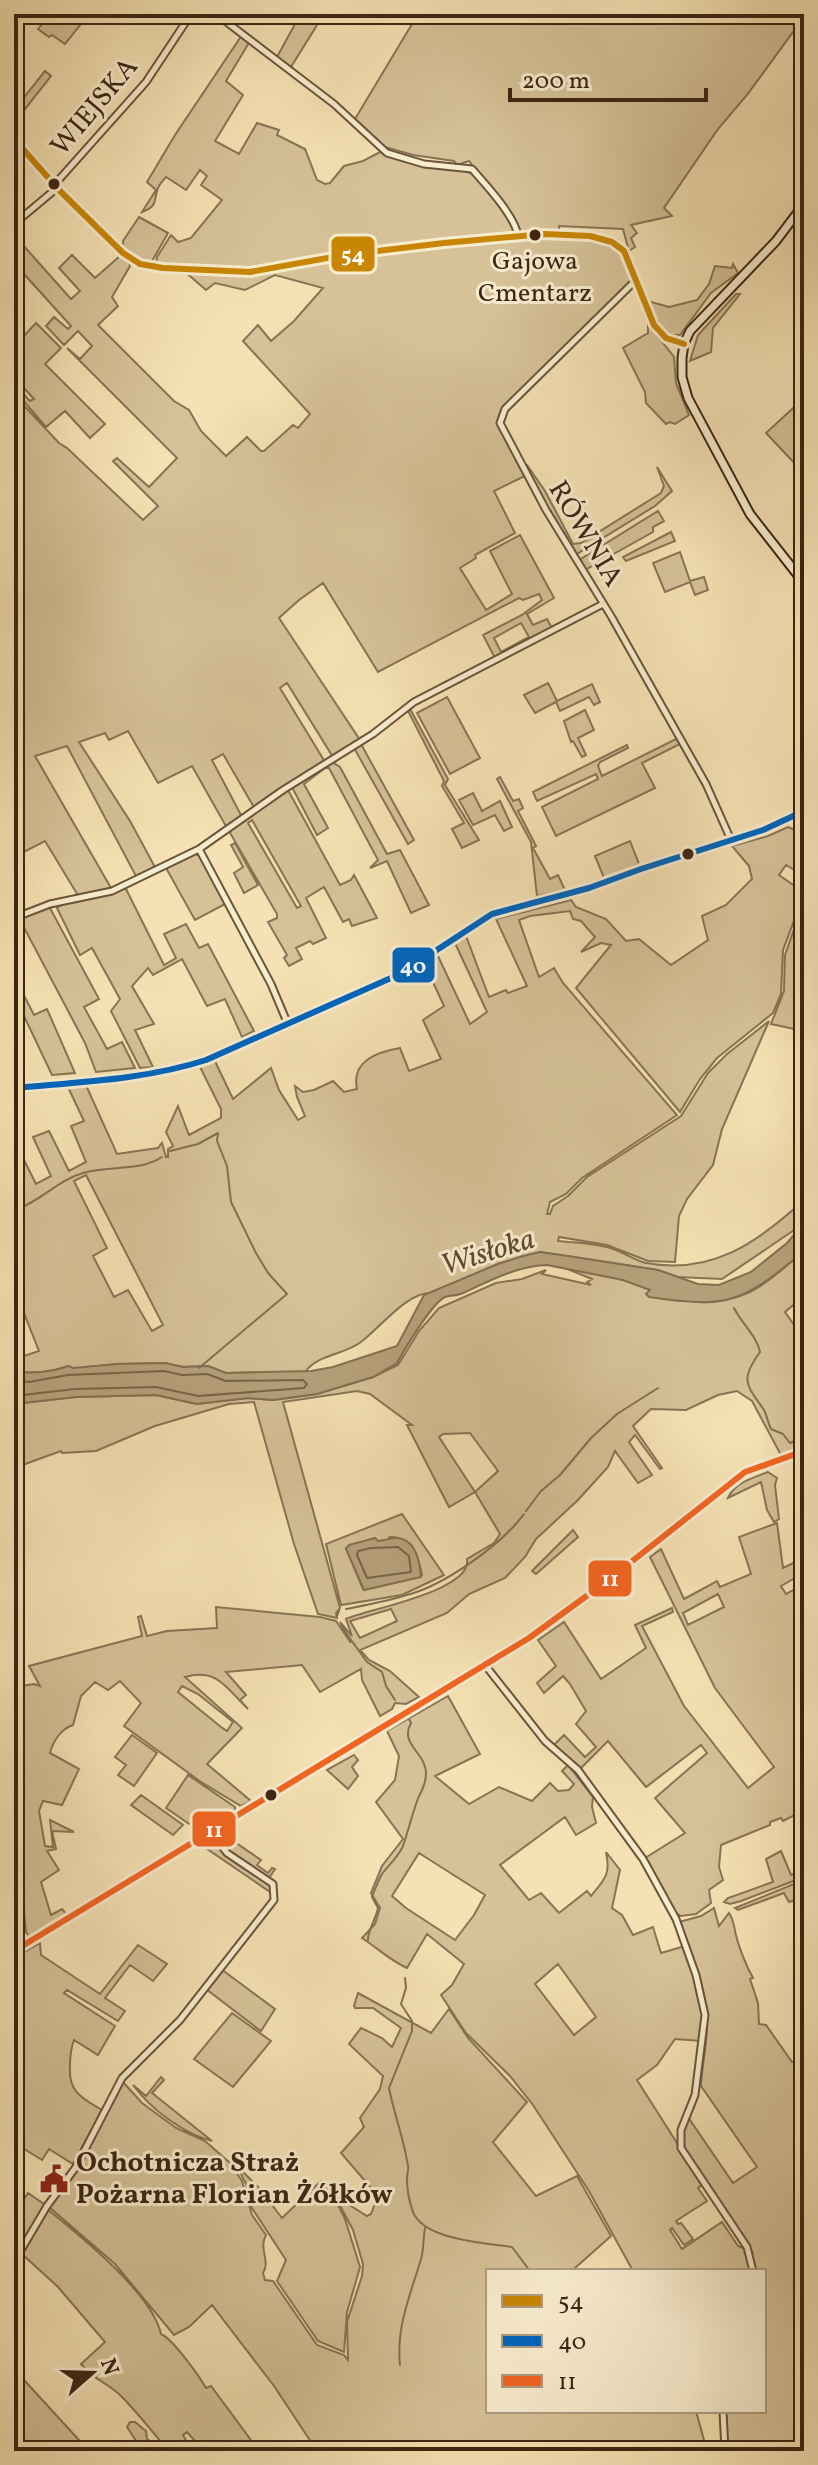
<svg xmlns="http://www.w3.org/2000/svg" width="818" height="2465" viewBox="0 0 818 2465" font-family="Vollkorn,serif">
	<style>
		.green { fill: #d6c198; stroke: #897355; stroke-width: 2; fill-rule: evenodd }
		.water { fill: #b6a17c; stroke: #856f52; stroke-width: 2 }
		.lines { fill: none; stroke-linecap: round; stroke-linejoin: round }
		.shore { stroke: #796347; stroke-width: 2 }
		.stream { stroke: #856f52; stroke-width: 2 }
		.street-casing { stroke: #6a543a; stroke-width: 9 }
		.secondary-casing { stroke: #3c2512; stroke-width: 11 }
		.street { stroke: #f8ecce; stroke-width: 5 }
		.secondary { stroke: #f8ecce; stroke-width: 7 }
		.bus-1-casing { stroke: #f8ecce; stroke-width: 12 }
		.bus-2-casing { stroke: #f8ecce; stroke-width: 12 }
		.bus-3-casing { stroke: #f8ecce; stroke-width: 12 }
		.bus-1 { stroke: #c88604; stroke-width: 6 }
		.bus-2 { stroke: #0065bd; stroke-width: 6 }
		.bus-3 { stroke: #f26522; stroke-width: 6 }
		.bus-dot { fill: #3c2512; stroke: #f8ecce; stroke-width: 3 }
		.labels { text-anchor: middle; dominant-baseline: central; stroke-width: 6; stroke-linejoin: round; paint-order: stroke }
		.bus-label { font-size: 26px; fill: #3c2512; stroke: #f8ecce }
		.street-label { font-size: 28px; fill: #3c2512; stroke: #f8ecce }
		.poi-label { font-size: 28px; font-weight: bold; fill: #3c2512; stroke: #f8ecce; text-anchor: start }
		.water-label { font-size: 30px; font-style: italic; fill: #614a32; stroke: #f8ecce }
		.line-badge { stroke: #f8ecce; stroke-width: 3 }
		.badge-label { font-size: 22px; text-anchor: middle; font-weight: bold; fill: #fff }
	</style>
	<rect width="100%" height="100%" fill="#f5e1b3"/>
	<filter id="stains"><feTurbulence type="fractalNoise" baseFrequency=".0025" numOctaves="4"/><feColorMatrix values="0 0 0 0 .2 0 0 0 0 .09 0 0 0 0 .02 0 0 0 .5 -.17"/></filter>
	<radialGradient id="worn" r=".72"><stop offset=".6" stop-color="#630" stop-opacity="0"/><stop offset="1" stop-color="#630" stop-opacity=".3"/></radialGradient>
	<path class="green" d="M50 14H89L65 44 52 35 49 37 38 29Z
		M418 14H804V17L747 95 718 129 664 208 672 216 631 225 637 233 631 238 635 247 629 251 623 229 559 226V231H520L469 161 457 165 454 161 413 155 385 147 355 119Z
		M300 15 317 25 291 67 277 57Z
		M242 35 250 41 226 81 243 95 215 141 239 154 257 123 279 130 277 135 305 149 317 180 325 184 330 183 344 166 363 161 382 151C407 169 438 164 466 171 481 175 509 219 516 234L365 249 253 269 236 270 156 265 157 257 171 235 178 242 191 238 222 200 201 185 207 176 200 170 186 190 166 177C164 180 160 183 158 188 153 200 159 206 142 212L156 190 147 182 175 135Z
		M45 71 51 76 14 123V110Z
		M139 217 168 233 151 263 131 256 123 248V241Z
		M14 235 71 299 80 291 59 268 72 255 95 278 121 255 129 262 130 266 112 297 118 306 98 325 174 401 189 410 201 431 226 456 247 437 261 451H264L293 425 298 428 310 414 243 341 258 325 271 341 294 321 323 288 275 275 245 290 215 283 206 290 185 272 251 275 317 262 414 249 562 237 591 239 616 249 625 259 633 279 507 404 499 415 498 423 525 476 494 491 515 533 475 555 476 558 460 568 486 610 512 594 490 551 520 535 554 598 527 614 533 625 547 619 552 628 495 658 483 635 522 615 542 600 539 594 523 600 519 598 378 672 323 583 299 600 279 618 360 740 333 757 287 683 280 688 325 762 255 809 223 754 212 760 242 817 227 828 192 766 158 783 128 731 109 740 105 733 79 742 130 821 156 869 137 878 67 746 35 756 111 888 79 897 45 841 22 853 14 839V609L20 603 14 596V395L59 443 67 448 143 520 158 506 113 461 117 458 149 487 177 458 67 348 80 359 92 346 78 331 64 345 46 326 54 317 68 329 71 326 14 263ZM521 623 529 637 501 652 494 638Z
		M733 264 738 273 711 293 680 335H667L660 327 648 301 669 307 697 300 709 284 715 266 732 268Z
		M736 294H740L713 328 711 352 690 361 698 335Z
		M36 323 61 348 45 364 105 424 90 438 65 411 46 427 14 390V384L30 401 34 399 14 377V330L22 338Z
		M648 324 674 357 676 383 689 415 675 424 670 422 666 424 646 403 645 392 623 348 648 333Z
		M804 398V465L800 469 766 433Z
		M527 465 545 491 573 544 581 543 661 493 664 486 657 467 672 491 655 506 575 555 524 468Z
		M658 511 664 521 653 527V532L585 570 579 560Z
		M671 532 675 541 626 561 623 557Z
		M680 552 690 581 704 577 708 590 695 595 690 582 665 592 653 563Z
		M548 683 557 701 592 684 600 702 594 705 589 697 560 711 556 702 535 713 524 695Z
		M447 697 480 758 450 774 417 713Z
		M409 707 448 779 445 785 479 840 462 848 452 829 464 823 442 786 444 781 407 709Z
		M585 710 594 730 578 738 586 755 582 757 573 741 571 742 564 721Z
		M676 739 680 744 642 763 655 788 556 836 542 807 598 779 596 774 537 801 533 792 627 745 628 748 600 762 598 766 602 776Z
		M361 744 414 840 408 844 354 748Z
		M332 762 340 767 387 854 400 850 429 905 411 913 387 861 370 868 378 860 329 768H325L304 784 328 828 317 835 292 787Z
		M500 777 513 801 519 799 523 808 518 811 536 846 533 848 550 879 558 875 565 890 537 896 531 842 497 779Z
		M288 790 340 885 351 880 354 875 377 918 352 926 349 919 343 922 324 887 306 898 326 938 313 944 310 941 296 948 302 959 289 966 284 958 287 955 268 922 277 918V914L229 831ZM252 820 301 906 297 908 248 823Z
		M473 793 482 811 500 801 512 827 504 831 495 815 473 825 459 800Z
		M788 827 795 830 798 838 804 836V876L786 865 779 875 802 891 804 889V894L783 950 781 994 773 1013 717 1058 700 1079 680 1112 576 988 611 945 601 943 581 952 595 937 581 921 573 919 570 911 530 916 519 920 539 977 554 968 563 983 677 1115 582 1178 566 1194 550 1202 547 1214H550L553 1206 568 1196 587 1177 681 1116 708 1073 727 1054 769 1021 722 1129 713 1165 687 1199 679 1216 675 1262 648 1261 607 1245 559 1237 558 1241C576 1243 596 1243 613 1249 625 1253 634 1260 646 1263 712 1275 757 1243 804 1200L803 1224 722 1279 678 1277 658 1270 540 1252 498 1264 431 1293C407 1292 380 1328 361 1342 344 1355 318 1354 305 1372L226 1373 208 1366 183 1367 165 1363 117 1364 73 1369 69 1366C49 1373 34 1373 14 1372V1340L21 1357 39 1351 14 1288V1152L19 1150 36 1184 51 1176 33 1137 49 1131 69 1171 86 1162 71 1126 84 1121 67 1085 85 1083 117 1154 158 1148 162 1143 166 1157H168V1149L173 1146 166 1132 178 1106 189 1135 221 1118V1109L199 1065 214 1059 233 1099 271 1068 279 1090 298 1120 305 1116 297 1097 295 1086 303 1092 314 1090 333 1081 344 1092 357 1089C351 1061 377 1052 400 1048L409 1071 441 1059 423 1020 444 1006 425 965 438 956 470 1024 487 1012 455 943 466 936 489 997 506 990 508 993 527 986 496 919 571 900 576 907 606 919 626 941 639 939 671 965 708 940 702 916 726 905 752 879 749 866 732 846 768 836ZM86 1175 163 1325 152 1331 128 1290 114 1297 93 1256 107 1248 74 1181Z
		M630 841 639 864 604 878 595 856Z
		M235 843 258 885 244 893 234 873 243 867 231 845Z
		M195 854 201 856 227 903 195 920 166 868Z
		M125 887 164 965 176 958 164 934 186 924 199 948 208 944 254 1031 242 1037 225 999 207 1006 182 959 153 975 148 968 132 986 154 1024 135 1030 153 1067 140 1068 111 1011 120 999 92 948 80 955 57 908 62 904Z
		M47 907 50 908 99 999 84 1007 107 1049 122 1042 135 1068 96 1072 85 1043 19 918Z
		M798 918 804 931V1031L771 1024 784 991 785 955Z
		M14 976 34 1015 47 1009 75 1073 52 1075 14 995Z
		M804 1251V1291L799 1295 804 1301V1311L797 1302 785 1312 804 1339V1446L782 1457 752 1401 737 1391 718 1395 686 1410 651 1409 633 1426 662 1468 660 1469 635 1435 629 1442 652 1475 638 1483 615 1451 608 1467 578 1500 536 1539 525 1557 505 1578 469 1594 447 1613 360 1650 369 1660 390 1671 419 1697 406 1704 395 1703 392 1709 380 1716 362 1680 361 1669 320 1692 302 1665 226 1672 246 1695 240 1700 248 1709C226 1688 218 1668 185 1677L242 1728 207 1764 251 1801 241 1806 201 1782 124 1726 141 1703 120 1681 108 1690 95 1682 81 1696 73 1725C61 1729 53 1741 50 1753L79 1769 62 1805 43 1801 39 1811 45 1846 53 1847 50 1820 74 1832 52 1831 56 1849 47 1851 59 1870 41 1882 51 1915 62 1909 66 1914 33 1934 29 1936 26 1932 24 1912 14 1880V1687L34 1684 40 1686 29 1666 142 1636 138 1617 141 1616 147 1636 167 1631 217 1628 216 1607 320 1617 336 1621 351 1643 340 1622 352 1636 346 1619C368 1609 473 1591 467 1559L494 1543 500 1534 475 1492 449 1507 407 1425H412L370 1394 357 1391 283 1402 340 1608 336 1613 337 1618 318 1614 294 1544 254 1402 229 1404 155 1426 96 1451 62 1453 61 1451 14 1468V1404L76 1397 156 1395 197 1404 248 1398 273 1400 317 1394 373 1377 398 1365 419 1331 439 1308 496 1283 522 1279 546 1270 542 1274 591 1285 587 1282 592 1279 565 1268C583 1272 602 1274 620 1279 670 1293 695 1316 750 1292 769 1283 788 1264 804 1251ZM470 1433 498 1471 475 1492 439 1437 443 1434ZM391 1609 397 1621 360 1638 350 1621ZM182 1686 198 1694 233 1722 227 1731 221 1727 178 1692Z
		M768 1472 777 1478 775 1485 779 1519 774 1522 767 1510 761 1482 728 1498C735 1482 753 1478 768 1472Z
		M402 1514 444 1575 402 1595 341 1605 326 1544ZM390 1537C413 1537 418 1556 422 1575 403 1583 383 1584 363 1589L346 1548 374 1538 378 1541 387 1540Z
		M777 1523 783 1568 804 1558V1573L781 1586 786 1594 804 1584V1677L798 1682 802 1692 804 1691V1804L795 1811V1815L783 1821 781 1818 770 1822V1825L721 1845 719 1867 723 1880 709 1890 711 1903 696 1914 681 1916 674 1912 645 1858 685 1833 655 1798 707 1753 701 1745 646 1787 608 1741 580 1769 554 1745 564 1735 585 1757 596 1747 576 1724 586 1711 570 1684 563 1676 544 1693 537 1683 556 1666 538 1640 564 1622 601 1679 646 1648 635 1625 672 1608 673 1612 642 1626 684 1706 748 1788 774 1767 715 1688 650 1557 661 1549 684 1599 717 1581 720 1587 751 1574 739 1537ZM718 1594 724 1607 688 1625 683 1613Z
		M573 1530 578 1537 536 1574 532 1571Z
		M448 1696 480 1754 435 1776 469 1804 499 1787 532 1801 550 1783 558 1791 569 1790 574 1784 562 1771 568 1765 593 1797 592 1807 596 1823 576 1835 565 1817 500 1865 529 1900 541 1893 559 1913 587 1891 591 1896C605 1879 611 1874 606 1852L620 1870 612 1908 622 1915 633 1935 653 1927 661 1953 685 1946 702 2006V2041L675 2039 657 2065 637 2080 703 2184 698 2188 707 2201 676 2221 678 2224 681 2223 693 2239 684 2245 672 2228 670 2230 682 2249 722 2222 738 2246 752 2252 683 2147 682 2136 688 2117 733 2183 757 2167 701 2086C702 2065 707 2045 707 2024 708 1990 690 1954 679 1922L701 1916 714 1908 719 1926 729 1913C735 1922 734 1930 737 1939 741 1953 746 1965 753 1978L750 1979 758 2003 759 2024 766 2025 792 2062 804 2061V2451H728L725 2413 718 2412 764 2411V2271H633L589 2191 533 2105 510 2076 466 2033 441 1995 452 1985 464 1964 427 1934 407 1968C388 1959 379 1949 362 1938L375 1924 380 1908 371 1893 382 1866 403 1839 376 1802 395 1780 399 1756 387 1731ZM419 1853 485 1895 474 1915 455 1940 406 1908 392 1896ZM558 1964 596 2017 574 2035 535 1984Z
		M132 1735 157 1753 134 1786 118 1775 126 1765 115 1757Z
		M354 1755 358 1760 352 1767 358 1776 348 1789 327 1770Z
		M188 1775 235 1807V1812L201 1832 166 1808Z
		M141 1795 183 1825 173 1835 131 1805Z
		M220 1832 261 1860 257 1865 268 1873 272 1868 275 1869 269 1878 223 1846 218 1834Z
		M207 1840H210L269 1882 273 1894 200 1844Z
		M781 1851 791 1875 804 1870V1877L741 1901 730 1904 724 1902 728 1898 773 1882 766 1859Z
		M804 1880V1897L789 1902 784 1893 738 1910 735 1908Z
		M40 1943 41 1955 100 1994 138 1945 167 1964 153 1981 130 1965 105 1998 125 2011 118 2021 67 1990 64 1993 115 2026 98 2055 74 2040C71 2048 70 2057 70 2066 68 2092 82 2098 102 2110L73 2164 49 2149 42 2160 16 2144 22 2132 14 2126V2020L20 2013 14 2003V1958Z
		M221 1969 275 2009 261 2031 206 1989Z
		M358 1993 431 2033 449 2009 468 2038 527 2102 493 2142 536 2196 577 2176 611 2236 575 2268 576 2271H488V2411H696L707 2451H317L274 2386 212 2305 189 2327 174 2335 115 2264 49 2207 72 2177 123 2082 142 2103 176 2128 205 2141 230 2163 242 2181 252 2215 266 2235C258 2249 271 2261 263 2273L265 2280 273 2281 317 2345 344 2355 348 2360 347 2322 362 2276 363 2264 353 2230 335 2196 367 2216 371 2214 378 2196 341 2153 364 2127 360 2118 380 2089 383 2076 349 2044 361 2028 382 2038 392 2047 401 2028 373 2008H355L354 2006Z
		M232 2013 271 2041 233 2087 194 2059Z
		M161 2077 164 2080 152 2093 212 2141C182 2133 151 2109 133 2085L146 2096Z
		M237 2166 259 2188 282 2218 321 2181 338 2205 345 2219 360 2267 347 2312 344 2352 318 2341 277 2281 286 2260 252 2208 246 2184Z
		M28 2193 47 2206 20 2251 14 2246V2214Z
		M47 2209C79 2235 152 2293 161 2334 173 2339 199 2376 206 2388L211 2386 259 2451H204L187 2432 183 2435 192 2451H169C153 2433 138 2413 121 2396 108 2383 94 2380 81 2364L105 2342 58 2287 23 2255 14 2269 21 2252Z
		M14 2369 89 2451H33L15 2431Z
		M130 2422H135L146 2431 147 2439 164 2451H134L140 2447 127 2427Z"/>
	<path class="water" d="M804 1223V1251C744 1302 728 1309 649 1297L646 1294 650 1290 623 1280 547 1265C517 1266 489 1281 463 1293 457 1296 450 1295 445 1297 432 1303 404 1350 397 1363L373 1377 317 1394 273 1400 248 1398 197 1404 156 1395 76 1397 14 1404V1372C34 1373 49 1373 69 1366L73 1368 117 1364 165 1363 183 1367 208 1366 226 1373 311 1371 333 1367 397 1346 424 1295 498 1264 523 1256 540 1252 568 1256 658 1270 698 1284 719 1285 751 1272 787 1243Z
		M375 1538 378 1541C384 1541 393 1537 398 1538 416 1540 420 1563 421 1577L364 1590 346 1549 349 1545Z"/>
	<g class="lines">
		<path class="shore" d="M14 1380 29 1382 68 1375 164 1371 182 1375 207 1374 226 1381 303 1380 307 1384 304 1388 198 1396 156 1387 75 1389 14 1396
			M398 1547 409 1556 411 1572 367 1578 357 1555 358 1551 371 1548Z"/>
		<path class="stream" d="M170 1151 198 1144 218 1133 217 1141 227 1166 231 1202 256 1253 268 1273 287 1294 199 1368
			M14 1207 17 1209C41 1201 58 1180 83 1173 109 1165 139 1172 162 1157
			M734 1308C742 1324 757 1336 760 1352 739 1381 747 1385 764 1410 767 1416 768 1423 771 1429L783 1434 790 1443 804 1436
			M526 1511 541 1491 560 1475 591 1438 617 1414 658 1388
			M346 1609C366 1605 388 1601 407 1595 445 1585 501 1545 524 1514
			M337 1616 339 1611
			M341 1626 367 1662 382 1672 386 1686 395 1700
			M368 1940C367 1932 376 1919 378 1908L372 1897C375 1889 378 1881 382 1874 389 1864 401 1855 404 1843 409 1828 413 1811 419 1796 423 1789 426 1781 426 1773 426 1753 399 1744 411 1723L409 1719
			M405 1978 406 1988 401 2004 412 2021V2031L389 2088C394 2114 404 2139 408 2166 409 2169 407 2174 407 2178 407 2188 409 2200 412 2209 420 2240 485 2243 512 2247L530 2271
			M400 2365C396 2327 410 2296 421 2259 424 2250 423 2238 425 2228"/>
		<defs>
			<path id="street" d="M216 14 334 104 387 153 424 164 472 169C486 185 515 216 518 236
				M14 139 60 191 123 253 140 264 163 268 250 272 344 255 444 243 544 234 590 236 612 242 624 251 654 325 666 338 684 344
				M55 184 146 82 191 14
				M14 224 57 188
				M636 280 505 409 500 423 546 510 611 616 706 784 731 840
				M199 849 271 984 287 1022
				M14 918 50 904 112 891 199 849 283 790 373 734 414 702 603 604
				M485 1665 545 1741 578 1770 643 1859 676 1919 696 1975 705 2015 695 2095 681 2130V2148L747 2247 753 2271
				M14 2262 47 2206 76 2167 122 2078 180 2020 274 1900 273 1884 227 1853 211 1832
				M723 2411 725 2451"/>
			<path id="secondary" d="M804 204 776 241 690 331 684 344 682 358V377L688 398 750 514 797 574 804 589
				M804 628 799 667 804 685
				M14 1088C78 1082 144 1080 206 1060L400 974 492 914 589 888 641 869 763 830 804 811
				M14 1951 529 1638 607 1581 745 1472 804 1451"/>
		</defs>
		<use href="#street" class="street-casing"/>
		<use href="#secondary" class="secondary-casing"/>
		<use href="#street" class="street"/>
		<use href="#secondary" class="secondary"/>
		<defs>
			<path id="bus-1" d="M14 139 60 191 123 253 140 264 163 268 250 272 344 255 444 243 544 234 590 236 612 242 624 251 654 325 666 338 684 344"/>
			<path id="bus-2" d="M14 1088C78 1082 144 1080 206 1060L400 974 492 914 589 888 641 869 763 830 804 811"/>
			<path id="bus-3" d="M14 1951 529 1638 607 1581 745 1472 804 1451"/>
		</defs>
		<use href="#bus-1" class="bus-1-casing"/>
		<use href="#bus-2" class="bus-2-casing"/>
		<use href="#bus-3" class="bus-3-casing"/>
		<use href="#bus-1" class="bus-1"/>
		<use href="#bus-2" class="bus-2"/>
		<use href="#bus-3" class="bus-3"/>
	</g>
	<defs>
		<symbol id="civic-bare" viewBox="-9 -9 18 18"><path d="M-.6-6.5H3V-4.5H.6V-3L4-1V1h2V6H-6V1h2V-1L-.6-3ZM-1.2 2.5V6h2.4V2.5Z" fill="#8f2418" stroke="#f8ecce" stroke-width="2.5" paint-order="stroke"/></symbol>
	</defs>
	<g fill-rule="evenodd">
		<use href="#civic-bare" x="34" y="2159" width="40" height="40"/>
	</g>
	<g class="bus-dot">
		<circle cx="54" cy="184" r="7"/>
		<circle cx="535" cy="235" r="7"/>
		<circle cx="688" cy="854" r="7"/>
		<circle cx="271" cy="1795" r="7"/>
	</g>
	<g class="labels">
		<g class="bus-label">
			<text x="535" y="262">Gajowa<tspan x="535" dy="32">Cmentarz</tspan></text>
		</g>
		<g class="street-label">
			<text transform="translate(95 107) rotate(-50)">WIEJSKA</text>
			<text transform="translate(585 534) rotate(59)">RÓWNIA</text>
		</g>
		<g class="poi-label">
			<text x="76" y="2163">Ochotnicza Straż<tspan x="76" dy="32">Pożarna Florian Żółków</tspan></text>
		</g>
		<g class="water-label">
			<text transform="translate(488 1253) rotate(-17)">Wisłoka</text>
		</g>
	</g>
	<g class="line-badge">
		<rect x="330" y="235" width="46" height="38" rx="8" fill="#c88604"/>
		<rect x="391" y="946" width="45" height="38" rx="8" fill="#0065bd"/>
		<rect x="587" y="1559" width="46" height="39" rx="8" fill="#f26522"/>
		<rect x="191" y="1810" width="46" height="38" rx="8" fill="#f26522"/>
	</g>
	<g class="badge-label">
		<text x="353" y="262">54</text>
		<text x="413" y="973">40</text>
		<text x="610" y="1586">11</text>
		<text x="214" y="1837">11</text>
	</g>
	<rect width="818" height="2465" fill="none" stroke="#f5e1b3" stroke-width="48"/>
	<rect x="16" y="16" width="786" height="2433" fill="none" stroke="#3c2512" stroke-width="4"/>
	<rect x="24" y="24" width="770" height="2417" fill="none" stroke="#3c2512" stroke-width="2"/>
	<rect x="486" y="2269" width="280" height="144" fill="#f8ecce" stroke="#ad9c83" stroke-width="2"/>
	<rect x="502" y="2295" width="40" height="12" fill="#c88604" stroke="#ad9c83" stroke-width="2"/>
	<text x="558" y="2309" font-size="24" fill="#3c2512">54</text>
	<rect x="502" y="2335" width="40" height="12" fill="#0065bd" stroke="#ad9c83" stroke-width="2"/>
	<text x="558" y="2349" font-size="24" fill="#3c2512">40</text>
	<rect x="502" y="2375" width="40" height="12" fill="#f26522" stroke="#ad9c83" stroke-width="2"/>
	<text x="558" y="2389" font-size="24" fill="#3c2512">11</text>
	<g transform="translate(92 2373) rotate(70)" stroke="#f8ecce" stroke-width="6" paint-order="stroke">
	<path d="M0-6L14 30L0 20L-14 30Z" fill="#3c2512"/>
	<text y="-12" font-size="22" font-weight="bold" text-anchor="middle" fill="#3c2512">N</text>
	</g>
	<path d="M510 88v12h196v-12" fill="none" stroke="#3c2512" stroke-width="4"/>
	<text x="522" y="88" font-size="24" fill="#3c2512" stroke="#f8ecce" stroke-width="6" paint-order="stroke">200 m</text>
	<rect width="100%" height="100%" filter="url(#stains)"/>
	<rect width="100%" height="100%" fill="url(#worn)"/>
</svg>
